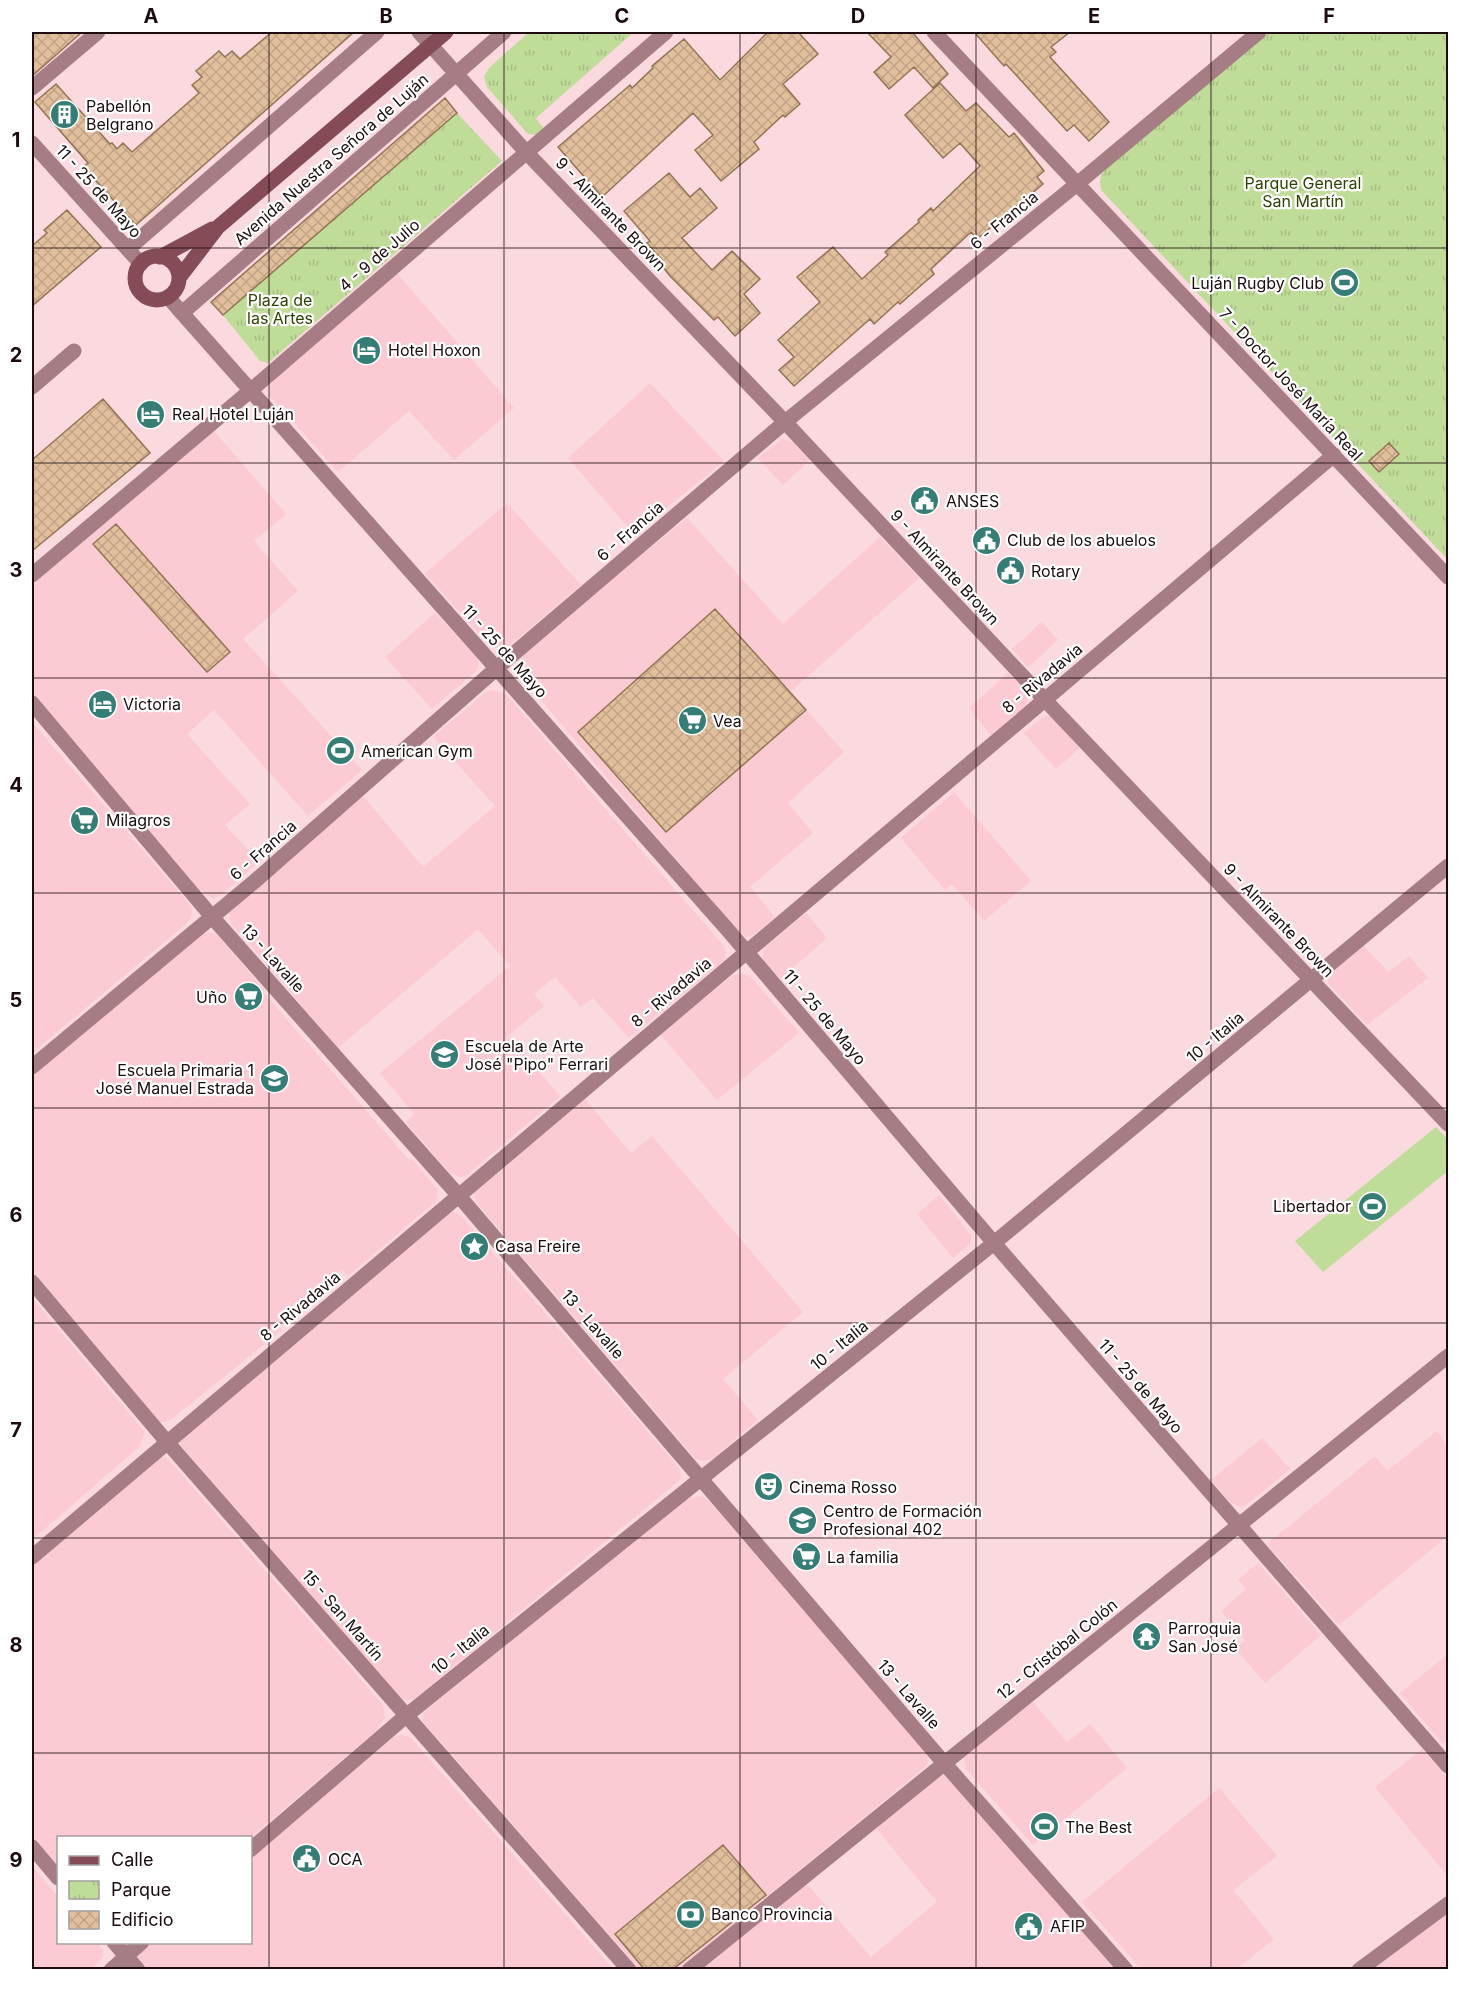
<svg xmlns="http://www.w3.org/2000/svg" width="1480" height="2001" viewBox="0 0 1480 2001" font-family="Inter,sans-serif">
	<style>
		.built { fill: #fccad3 }
		.grass { fill: #c0dc99 }
		.park { fill: url(#park-tufts) }
		.building { fill: url(#building-cross-hatch); stroke: #947454; stroke-width: 1.5 }
		.lines { fill: none; stroke-linecap: round; stroke-linejoin: round }
		.pedestrian { stroke: #a67d84; stroke-width: 15 }
		.minor { stroke: #a67d84; stroke-width: 15 }
		.tertiary { stroke: #a67d84; stroke-width: 15 }
		.secondary { stroke: #854c58; stroke-width: 15 }
		.grid { fill: none; stroke: #1d0c0f; stroke-width: 1.5; stroke-opacity: 0.55 }
		.labels { text-anchor: middle; dominant-baseline: central; stroke-width: 4.5; stroke-linejoin: round; paint-order: stroke }
		.poi-label { font-size: 16px; fill: #1d0c0f; stroke: #fff; text-anchor: start }
		.street-label { font-size: 16px; fill: #1d0c0f; stroke: #fff }
		.park-label { font-size: 16px; fill: #2e4202; stroke: #fff }
		.neatline { fill: none; stroke: #1d0c0f; stroke-width: 2 }
		.grid-label { font-size: 20px; text-anchor: middle; font-weight: bold; fill: #1d0c0f }
	</style>
	<defs>
		<pattern id="park-tufts" width="24" height="20" patternUnits="userSpaceOnUse" patternTransform="scale(1.5)"><rect width="24" height="20" fill="#c0dc99"/><path d="M3 7l-1-3M5 7V3M7 7l1-3M15 17l-1-3M17 17v-4M19 17l1-3" fill="none" stroke="#a5bc83"/></pattern>
		<pattern id="building-cross-hatch" width="8" height="8" patternUnits="userSpaceOnUse" patternTransform="scale(1.5)"><rect width="8" height="8" fill="#e1bf9c"/><path d="M0 0l8 8M0 8l8-8" fill="none" stroke="#c1a385"/></pattern>
	</defs>
	<rect width="100%" height="100%" fill="#fad9df"/>
	<path class="built" d="M397 273 514 408 454 460 409 411 338 472 269 395V388L277 376Z
		M650 383 724 461 634 534 568 458Z
		M214 431 286 514 254 541 298 591 243 639 362 770 308 816 214 710 187 734 250 804 225 825 259 862 221 895 215 898 206 895 198 888 32 696V585Z
		M782 439 795 443 810 460 783 485 758 458Z
		M507 503 581 585 509 646 500 648 490 646 425 573Z
		M687 518 783 624 880 537 919 578 790 692 844 752 788 803 813 833 750 887 775 917 753 935 746 937 737 931 518 673 516 667 519 655Z
		M435 613 477 658 479 665 476 671 432 709 385 657Z
		M1042 622 1058 640 1028 667 1012 649Z
		M1008 673 1026 693 1028 700 1026 705 991 735 969 708Z
		M492 690 506 694 723 945 726 952 725 958 720 964 629 1038 593 998 581 1007 555 977 534 994 544 1006 508 1036 560 1096 466 1176 461 1177 450 1173 406 1122 414 1114 380 1073 510 966 478 929 338 1048 231 923 229 917 230 911 363 796 423 867 495 806 433 737 486 692Z
		M1048 716 1054 718 1080 748 1056 769 1024 733 1043 717Z
		M32 722 190 905 192 911 191 917 187 923 32 1053Z
		M954 792 1031 881 984 921 952 884 945 890 901 838Z
		M806 913 827 938 780 979 763 960V950Z
		M208 932 217 935 265 991 264 993 409 1160 412 1159 437 1189 438 1196 435 1202 348 1276 342 1270 278 1324 282 1330 173 1418 166 1422H160L32 1270V1077L202 934Z
		M1364 946 1388 972 1409 956 1428 978 1367 1025 1330 985 1328 981 1331 972Z
		M738 974H745L751 977 799 1033 717 1100 660 1034 732 976Z
		M584 1098 631 1153 652 1136 803 1312 723 1379 758 1420 712 1459 701 1461 695 1458 476 1202 474 1194 476 1190Z
		M939 1195 972 1236 970 1244 953 1258 917 1214Z
		M450 1212H455L461 1216 680 1469 681 1479 414 1699 407 1700 401 1699 395 1694 181 1445 180 1441Z
		M32 1298 143 1430 144 1435 140 1446 32 1540Z
		M1437 1431 1448 1446V1536L1339 1625 1267 1544 1375 1456 1387 1471Z
		M1262 1438 1290 1469 1246 1505 1241 1507 1231 1503 1211 1480Z
		M163 1456 168 1459 383 1705 385 1717 377 1730 250 1838H58V1870L32 1839V1560Z
		M698 1496 704 1497 710 1502 927 1753 928 1762 924 1768 678 1969H639L424 1723 422 1719 426 1710 686 1500Z
		M1258 1563 1321 1635 1265 1683 1236 1649 1245 1640 1221 1611 1246 1589 1238 1580Z
		M1448 1654V1740L1443 1744 1400 1693Z
		M1032 1701 1067 1742 1090 1724 1127 1768 1033 1845 966 1769 964 1758 967 1753Z
		M401 1735 410 1737 613 1969 145 1970 137 1957V1954L148 1943 250 1942 251 1857 392 1738Z
		M1422 1749 1448 1779V1877L1375 1787Z
		M939 1775 944 1776 950 1780 1116 1970H697L806 1883 871 1957 937 1902 876 1828Z
		M1219 1788 1277 1856 1233 1890 1274 1939 1237 1969H1141L1082 1902Z
		M32 1866 58 1897V1942L97 1943 103 1949V1957L92 1969H32Z
		M1448 1910V1969H1369Z"/>
	<path class="grass" d="M1436 1127 1448 1140V1171L1323 1272 1295 1241Z"/>
	<path class="park" d="M529 32H634L536 118 544 129 536 135 528 134 487 87 484 77 489 68Z
		M1270 32H1448V560L1102 191C1098 180 1100 175 1108 167Z
		M457 113 502 161 268 363 260 361 223 315Z"/>
	<path class="building" d="M32 32H82L32 76Z
		M272 32H354L136 225 83 167 88 163 35 102 56 84 110 144 112 143 117 149 123 143 132 152 199 93 192 85 202 77 196 71 219 51 225 57 232 51 240 59Z
		M768 32H798L818 54 783 84 800 104 785 117 783 115 754 142 759 149 721 181 695 150 713 135 693 113 602 197 558 147 630 85 632 88 653 68 652 66 684 39 720 80Z
		M867 32H912L948 74 933 88 914 67 889 89 874 72 891 57Z
		M974 32H1070L1051 47 1056 52 1050 57 1109 122 1089 141 1074 125 1067 131 1006 64 1004 66Z
		M940 83 966 111 976 103 1009 137 1014 133 1044 171 1037 177 1043 184 977 239 971 232 931 269 934 274 918 288 900 304 898 302 874 324 870 319 794 386 779 370 794 357 778 340 820 302 797 277 833 247 862 279 888 255 885 252 919 222 918 220 931 208 933 211 980 166 960 143 943 158 905 115Z
		M445 98 457 113 223 315 211 302Z
		M669 173 690 197 700 188 717 208 682 238 712 270 732 251 760 279 744 294 760 313 735 336 718 317 714 320 670 276 659 262 662 260 647 243 650 241 624 211Z
		M67 210 101 247 32 306V246L47 233 44 230Z
		M103 399 150 453 32 551V460Z
		M1389 443 1399 454 1379 472 1369 461Z
		M116 524 230 652 207 672 93 544Z
		M715 609 806 710 666 832 578 732Z
		M723 1845 766 1895 672 1970H645L615 1934Z"/>
	<g class="lines">
		<path class="pedestrian" d="M32 387 74 351"/>
		<path class="minor" d="M934 32 1448 577
			M182 313 727 929 994 1243 1448 1766
			M32 575 250 391 666 32
			M32 703 213 918 459 1196 944 1763 1126 1970
			M32 1067 255 881 497 668 785 422 1077 184 1259 32
			M32 1282 167 1442 629 1970
			M32 1557 1334 455
			M250 1850 407 1715 994 1243 1448 866
			M111 1970 142 1942
			M689 1970 1448 1356"/>
		<path class="tertiary" d="M419 32 526 152 785 422 1045 700 1448 1124
			M32 88 98 32
			M32 143 141 264
			M128 249 377 32
			M168 297 182 313 504 32
			M32 1847 58 1878
			M114 1942 138 1970
			M1359 1970 1448 1904"/>
		<path class="secondary" d="M135 278a22 22 0 1 1 44 0a22 22 0 1 1-44 0Z
			M160 257 212 229
			M179 278 218 227 446 32"/>
	</g>
	<path class="grid" d="M269 32V1970M504 32V1970M740 32V1970M976 32V1970M1211 32V1970M32 248H1448M32 463H1448M32 678H1448M32 893H1448M32 1108H1448M32 1323H1448M32 1538H1448M32 1753H1448"/>
	<defs>
		<symbol id="building-disc" viewBox="-11 -11 22 22"><circle r="9.5" fill="#367d76" stroke="#fff"/><path d="M-4-6H4V6H1V3H-1V6H-4ZM-2.5-4.3h1.7v1.8h-1.7ZM.8-4.3h1.7v1.8H.8ZM-2.5-1h1.7V.8h-1.7ZM.8-1h1.7V.8H.8Z" fill="#fff"/></symbol>
		<symbol id="stadium-disc" viewBox="-11 -11 22 22"><circle r="9.5" fill="#367d76" stroke="#fff"/><path d="M0-5a6.5 5 0 1 0 0 10a6.5 5 0 1 0 0-10ZM-3.5-1.8h7v3.6h-7Z" fill="#fff"/></symbol>
		<symbol id="hotel-disc" viewBox="-11 -11 22 22"><circle r="9.5" fill="#367d76" stroke="#fff"/><path d="M-6-4.5h1.5V1H6V5H4.5V3h-9V5H-6ZM-4 0a1.8 1.8 0 1 1 3.6 0ZM.5 0V-2.5h3Q6-2.5 6 0Z" fill="#fff"/></symbol>
		<symbol id="civic-disc" viewBox="-11 -11 22 22"><circle r="9.5" fill="#367d76" stroke="#fff"/><path d="M-.6-6.5H3V-4.5H.6V-3L4-1V1h2V6H-6V1h2V-1L-.6-3ZM-1.2 2.5V6h2.4V2.5Z" fill="#fff"/></symbol>
		<symbol id="supermarket-disc" viewBox="-11 -11 22 22"><circle r="9.5" fill="#367d76" stroke="#fff"/><path d="M-6-5.5h2.5l.6 2H6L4.5 2H-2.5L-4.4-4H-6ZM-1.5 3.2a1.3 1.3 0 1 0 .1 0ZM3 3.2a1.3 1.3 0 1 0 .1 0Z" fill="#fff"/></symbol>
		<symbol id="university-disc" viewBox="-11 -11 22 22"><circle r="9.5" fill="#367d76" stroke="#fff"/><path d="M0-5L7-2L0 1L-7-2ZM-4 1L0 2.5L4 1V4Q0 6-4 4Z" fill="#fff"/></symbol>
		<symbol id="school-disc" viewBox="-11 -11 22 22"><circle r="9.5" fill="#367d76" stroke="#fff"/><path d="M0-5L7-2L0 1L-7-2ZM-4 1L0 2.5L4 1V4Q0 6-4 4Z" fill="#fff"/></symbol>
		<symbol id="sight-disc" viewBox="-11 -11 22 22"><circle r="9.5" fill="#367d76" stroke="#fff"/><path d="M0-6L1.8-2.2L6-1.7L2.9 1.2L3.7 5.4L0 3.3L-3.7 5.4L-2.9 1.2L-6-1.7L-1.8-2.2Z" fill="#fff"/></symbol>
		<symbol id="theatre-disc" viewBox="-11 -11 22 22"><circle r="9.5" fill="#367d76" stroke="#fff"/><path d="M-5-5.5Q0-4 5-5.5V0Q5 5 0 6Q-5 5-5 0ZM-3.3-2.5H-1v1.5H-3.3ZM1-2.5H3.3v1.5H1ZM-2.8 1Q0 5.5 2.8 1Z" fill="#fff"/></symbol>
		<symbol id="temple-disc" viewBox="-11 -11 22 22"><circle r="9.5" fill="#367d76" stroke="#fff"/><path d="M0-6L5-2H3V0L6.5 2.5H4V6H1.5V3h-3V6H-4V2.5H-6.5L-3 0V-2H-5Z" fill="#fff"/></symbol>
		<symbol id="bank-disc" viewBox="-11 -11 22 22"><circle r="9.5" fill="#367d76" stroke="#fff"/><path d="M-6-4H6V4H-6ZM0-2.3a2.3 2.3 0 1 0 0 4.6a2.3 2.3 0 1 0 0-4.6Z" fill="#fff"/></symbol>
	</defs>
	<g fill-rule="evenodd">
		<use href="#building-disc" x="48" y="98" width="33" height="33"/>
		<use href="#stadium-disc" x="1328" y="266" width="33" height="33"/>
		<use href="#hotel-disc" x="350" y="334" width="33" height="33"/>
		<use href="#hotel-disc" x="134" y="398" width="33" height="33"/>
		<use href="#civic-disc" x="908" y="484" width="33" height="33"/>
		<use href="#civic-disc" x="970" y="524" width="33" height="33"/>
		<use href="#civic-disc" x="994" y="554" width="33" height="33"/>
		<use href="#hotel-disc" x="86" y="688" width="33" height="33"/>
		<use href="#supermarket-disc" x="676" y="704" width="33" height="33"/>
		<use href="#stadium-disc" x="324" y="734" width="33" height="33"/>
		<use href="#supermarket-disc" x="68" y="804" width="33" height="33"/>
		<use href="#supermarket-disc" x="232" y="980" width="33" height="33"/>
		<use href="#university-disc" x="428" y="1038" width="33" height="33"/>
		<use href="#school-disc" x="258" y="1062" width="33" height="33"/>
		<use href="#stadium-disc" x="1356" y="1190" width="33" height="33"/>
		<use href="#sight-disc" x="458" y="1230" width="33" height="33"/>
		<use href="#theatre-disc" x="752" y="1470" width="33" height="33"/>
		<use href="#school-disc" x="786" y="1504" width="33" height="33"/>
		<use href="#supermarket-disc" x="790" y="1540" width="33" height="33"/>
		<use href="#temple-disc" x="1130" y="1620" width="33" height="33"/>
		<use href="#stadium-disc" x="1028" y="1810" width="33" height="33"/>
		<use href="#civic-disc" x="290" y="1842" width="33" height="33"/>
		<use href="#bank-disc" x="674" y="1898" width="33" height="33"/>
		<use href="#civic-disc" x="1012" y="1910" width="33" height="33"/>
	</g>
	<g class="labels">
		<g class="poi-label">
			<text x="86" y="106">Pabellón<tspan x="86" dy="18">Belgrano</tspan></text>
			<text x="1324" y="283" text-anchor="end">Luján Rugby Club</text>
			<text x="388" y="350">Hotel Hoxon</text>
			<text x="172" y="414">Real Hotel Luján</text>
			<text x="946" y="501">ANSES</text>
			<text x="1007" y="540">Club de los abuelos</text>
			<text x="1031" y="571">Rotary</text>
			<text x="123" y="704">Victoria</text>
			<text x="713" y="721">Vea</text>
			<text x="361" y="751">American Gym</text>
			<text x="106" y="820">Milagros</text>
			<text x="227" y="997" text-anchor="end">Uño</text>
			<text x="465" y="1046">Escuela de Arte<tspan x="465" dy="18">José "Pipo" Ferrari</tspan></text>
			<text x="254" y="1070" text-anchor="end">Escuela Primaria 1<tspan x="254" dy="18">José Manuel Estrada</tspan></text>
			<text x="1351" y="1206" text-anchor="end">Libertador</text>
			<text x="495" y="1246">Casa Freire</text>
			<text x="789" y="1487">Cinema Rosso</text>
			<text x="823" y="1511">Centro de Formación<tspan x="823" dy="18">Profesional 402</tspan></text>
			<text x="827" y="1557">La familia</text>
			<text x="1168" y="1628">Parroquia<tspan x="1168" dy="18">San José</tspan></text>
			<text x="1065" y="1827">The Best</text>
			<text x="328" y="1859">OCA</text>
			<text x="711" y="1914">Banco Provincia</text>
			<text x="1050" y="1926">AFIP</text>
		</g>
		<g class="street-label">
			<text transform="translate(331 159) rotate(-41)">Avenida Nuestra Señora de Luján</text>
			<text transform="translate(99 191) rotate(48)">11 - 25 de Mayo</text>
			<text transform="translate(611 214) rotate(46)">9 - Almirante Brown</text>
			<text transform="translate(1004 220) rotate(-39)">6 - Francia</text>
			<text transform="translate(379 255) rotate(-41)">4 - 9 de Julio</text>
			<text transform="translate(1291 384) rotate(47)">7 - Doctor José María Real</text>
			<text transform="translate(630 531) rotate(-41)">6 - Francia</text>
			<text transform="translate(945 567) rotate(47)">9 - Almirante Brown</text>
			<text transform="translate(505 651) rotate(48)">11 - 25 de Mayo</text>
			<text transform="translate(1042 678) rotate(-40)">8 - Rivadavia</text>
			<text transform="translate(263 850) rotate(-41)">6 - Francia</text>
			<text transform="translate(1279 920) rotate(46)">9 - Almirante Brown</text>
			<text transform="translate(273 958) rotate(48)">13 - Lavalle</text>
			<text transform="translate(671 992) rotate(-40)">8 - Rivadavia</text>
			<text transform="translate(825 1017) rotate(50)">11 - 25 de Mayo</text>
			<text transform="translate(1215 1037) rotate(-40)">10 - Italia</text>
			<text transform="translate(300 1306) rotate(-40)">8 - Rivadavia</text>
			<text transform="translate(593 1324) rotate(49)">13 - Lavalle</text>
			<text transform="translate(839 1345) rotate(-39)">10 - Italia</text>
			<text transform="translate(1141 1386) rotate(49)">11 - 25 de Mayo</text>
			<text transform="translate(343 1615) rotate(49)">15 - San Martín</text>
			<text transform="translate(460 1649) rotate(-39)">10 - Italia</text>
			<text transform="translate(1057 1649) rotate(-39)">12 - Cristóbal Colón</text>
			<text transform="translate(909 1694) rotate(49)">13 - Lavalle</text>
		</g>
		<g class="park-label">
			<text x="1303" y="183">Parque General<tspan x="1303" dy="18">San Martín</tspan></text>
			<text x="280" y="300">Plaza de<tspan x="280" dy="18">las Artes</tspan></text>
		</g>
	</g>
	<rect width="1480" height="2001" fill="none" stroke="#ffffff" stroke-width="66"/>
	<rect x="57" y="1836" width="195" height="108" fill="#ffffff" stroke="#a59e9f" stroke-width="1.5"/>
	<rect x="69" y="1856" width="30" height="9" fill="#854c58" stroke="#a59e9f" stroke-width="1.5"/>
	<text x="111" y="1866" font-size="18" fill="#1d0c0f">Calle</text>
	<rect x="69" y="1881" width="30" height="18" fill="url(#park-tufts)" stroke="#a59e9f" stroke-width="1.5"/>
	<text x="111" y="1896" font-size="18" fill="#1d0c0f">Parque</text>
	<rect x="69" y="1911" width="30" height="18" fill="url(#building-cross-hatch)" stroke="#a59e9f" stroke-width="1.5"/>
	<text x="111" y="1926" font-size="18" fill="#1d0c0f">Edificio</text>
	<rect x="33" y="33" width="1414" height="1935" class="neatline"/>
	<g class="grid-label">
		<text x="151" y="23">A</text>
		<text x="386" y="23">B</text>
		<text x="622" y="23">C</text>
		<text x="858" y="23">D</text>
		<text x="1094" y="23">E</text>
		<text x="1329" y="23">F</text>
		<text x="16" y="147">1</text>
		<text x="16" y="362">2</text>
		<text x="16" y="577">3</text>
		<text x="16" y="792">4</text>
		<text x="16" y="1007">5</text>
		<text x="16" y="1222">6</text>
		<text x="16" y="1437">7</text>
		<text x="16" y="1652">8</text>
		<text x="16" y="1867">9</text>
	</g>
</svg>
